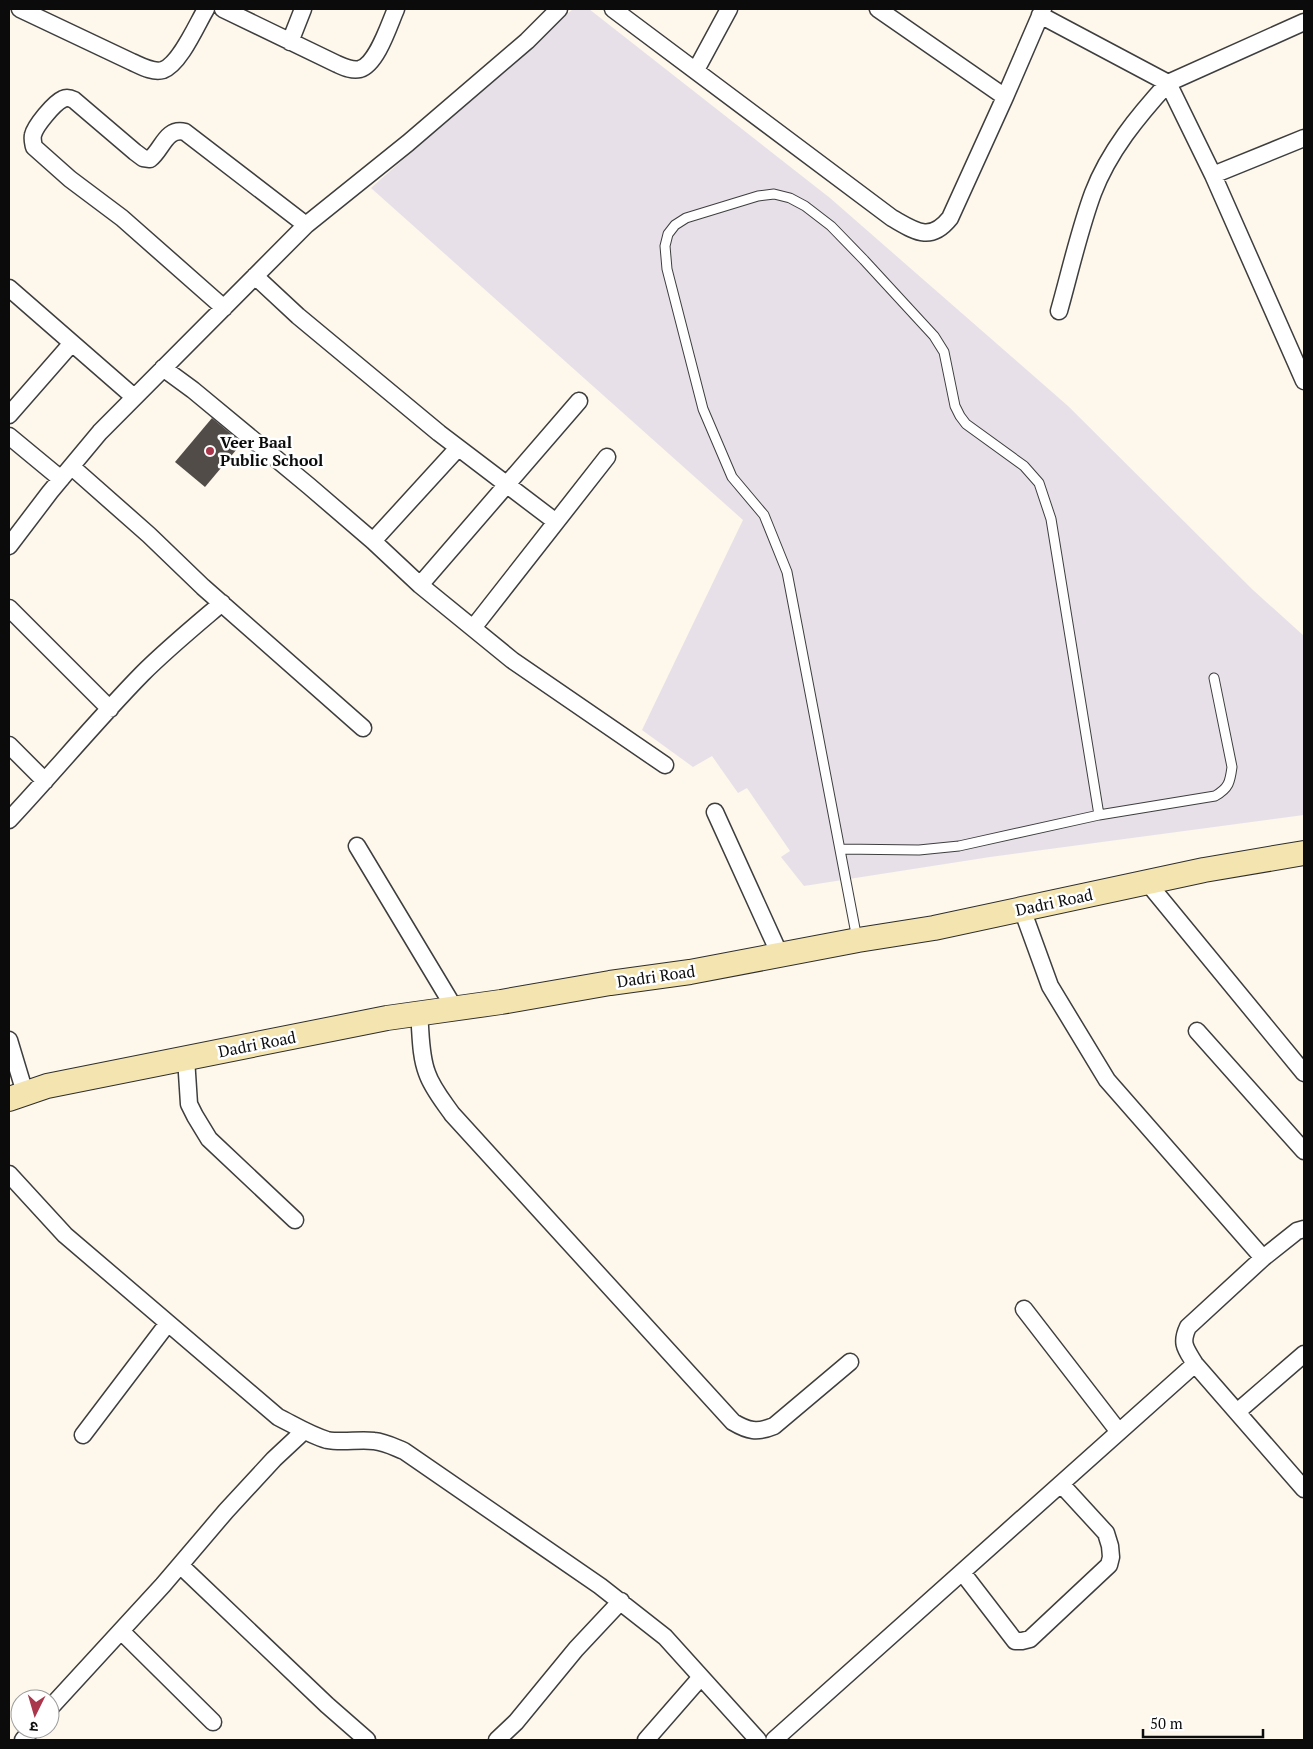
<svg xmlns="http://www.w3.org/2000/svg" width="1313" height="1749" viewBox="0 0 1313 1749" font-family="'PT Serif','Noto Sans Devanagari',serif">
	<style>
		.industrial { fill: #e7e0e9 }
		.building { fill: #524c49 }
		.lines { fill: none; stroke-linecap: round; stroke-linejoin: round }
		.lane-casing { stroke: #3e3e3e; stroke-width: 11 }
		.street-casing { stroke: #3e3e3e; stroke-width: 19 }
		.secondary-casing { stroke: #2d2d2d; stroke-width: 26 }
		.lane { stroke: #fff; stroke-width: 9 }
		.street { stroke: #fff; stroke-width: 16 }
		.secondary { stroke: #f4e4af; stroke-width: 24 }
		.poi-dot { fill: #a9364a; stroke: #fff; stroke-width: 2 }
		.labels { text-anchor: middle; dominant-baseline: central; stroke-width: 5; stroke-linejoin: round; paint-order: stroke }
		.poi-label { font-size: 16px; font-weight: bold; fill: #0b0b0b; stroke: #fff; text-anchor: start }
		.street-label { font-size: 16px; fill: #0b0b0b; stroke: #fff }
	</style>
	<rect width="100%" height="100%" fill="#fdf7ec"/>
	<path class="industrial" d="M573 9H589L830 198 1068 406 1253 590 1304 636V815L990 857 804 886 781 857 790 851 747 788 738 793 712 756 693 767 642 730 743 520 371 188Z"/>
	<path class="building" d="M212 418 242 443 205 487 175 462Z"/>
	<g class="lines">
		<defs>
			<path id="lane" d="M841 849 919 850 959 846 1099 815 1215 796C1229 788 1230 782 1232 767L1214 678
				M857 939 787 572 764 515 732 477 703 409 667 269 665 246 668 234 675 225 686 218 758 196 774 194 790 198 805 206 831 226 864 260 934 336 944 352 955 406 960 416 966 424 1024 466 1039 483 1051 519 1099 815"/>
			<path id="street" d="M20 9 132 62C141 66 153 73 163 70 180 64 197 24 206 9
				M223 9 337 64C344 67 352 71 360 69 377 64 389 25 396 9
				M613 9 892 218C915 231 930 243 950 218L1005 97 1043 9
				M878 9 1005 97
				M1040 15 1168 83 1304 22
				M290 42 303 9
				M696 70 729 9
				M1213 175 1304 138
				M255 276 298 316 439 433 556 522
				M9 288 134 397
				M224 308 122 218 70 179 34 147C33 142 32 139 33 135 35 126 54 103 63 99 67 97 70 98 74 100L135 152 143 158 150 159C162 150 166 127 185 132L306 225
				M1059 311C1070 272 1079 231 1093 193 1109 151 1138 116 1168 83L1213 175 1304 381
				M163 368 193 390 309 486 373 541 420 585 512 660 665 765
				M9 415 72 343
				M9 436 61 479
				M72 467 149 535 203 587 363 728
				M373 541 458 448
				M9 546 50 492 100 432 306 225 408 143 527 41 559 9
				M420 585 579 401
				M9 608 110 709
				M473 628 607 457
				M9 745 45 781
				M715 812 780 955
				M9 820C54 772 96 721 142 674 167 649 195 626 222 603
				M357 846 455 1009
				M1147 882 1304 1073
				M1022 909 1050 986 1107 1080 1263 1258
				M419 1014C421 1033 420 1055 427 1073 432 1088 443 1101 452 1114L733 1422C748 1431 757 1433 774 1426L850 1362
				M1197 1031 1304 1151
				M9 1040 25 1093
				M186 1058 189 1104 195 1116 209 1139 295 1220
				M9 1174 65 1235 278 1417C294 1425 310 1435 327 1440 343 1443 359 1439 374 1441 385 1442 394 1447 404 1451L600 1586 665 1637 758 1740
				M1304 1229 1297 1231 1263 1258 1188 1327C1180 1344 1186 1349 1195 1364L1304 1489
				M1024 1309 1119 1432
				M1237 1412 1304 1354
				M83 1435 168 1323
				M180 1565 327 1705 367 1740
				M962 1572 1015 1641H1022L1030 1639 1109 1565 1111 1557 1110 1546 1106 1533 1061 1484
				M121 1631 213 1722
				M50 1708 163 1585 226 1511 274 1459 304 1431
				M23 1740 32 1729
				M497 1740 516 1722 576 1649 621 1601
				M646 1740 701 1677
				M774 1740 1195 1364"/>
			<path id="secondary" d="M9 1099 47 1086 387 1018 501 1002 610 983 690 972 858 940 934 928 1204 870 1304 853"/>
		</defs>
		<use href="#lane" class="lane-casing"/>
		<use href="#street" class="street-casing"/>
		<use href="#secondary" class="secondary-casing"/>
		<use href="#lane" class="lane"/>
		<use href="#street" class="street"/>
		<use href="#secondary" class="secondary"/>
	</g>
	<circle class="poi-dot" cx="210" cy="451" r="5"/>
	<g class="labels">
		<g class="poi-label">
			<text x="220" y="442">Veer Baal<tspan x="220" dy="18">Public School</tspan></text>
		</g>
		<g class="street-label">
			<text transform="translate(1054 902) rotate(-12)">Dadri Road</text>
			<text transform="translate(656 976) rotate(-8)">Dadri Road</text>
			<text transform="translate(257 1044) rotate(-11)">Dadri Road</text>
		</g>
	</g>
	<rect width="1313" height="1749" fill="none" stroke="#0b0b0b" stroke-width="20"/>
	<g transform="translate(35 1714) rotate(185)"><circle r="24" fill="#ffffff" stroke="#9d9d9d"/>
	<path d="M0-4L9 19L0 12L-9 19Z" fill="#a9364a"/>
	<text y="-8" font-size="14" font-weight="bold" text-anchor="middle" fill="#0b0b0b">उ</text>
	</g>
	<path d="M1143 1729v8h120v-8" fill="none" stroke="#0b0b0b" stroke-width="2.5"/>
	<text x="1150" y="1729" font-size="15" fill="#0b0b0b" stroke="#ffffff" stroke-width="4" paint-order="stroke">50 m</text>
</svg>
